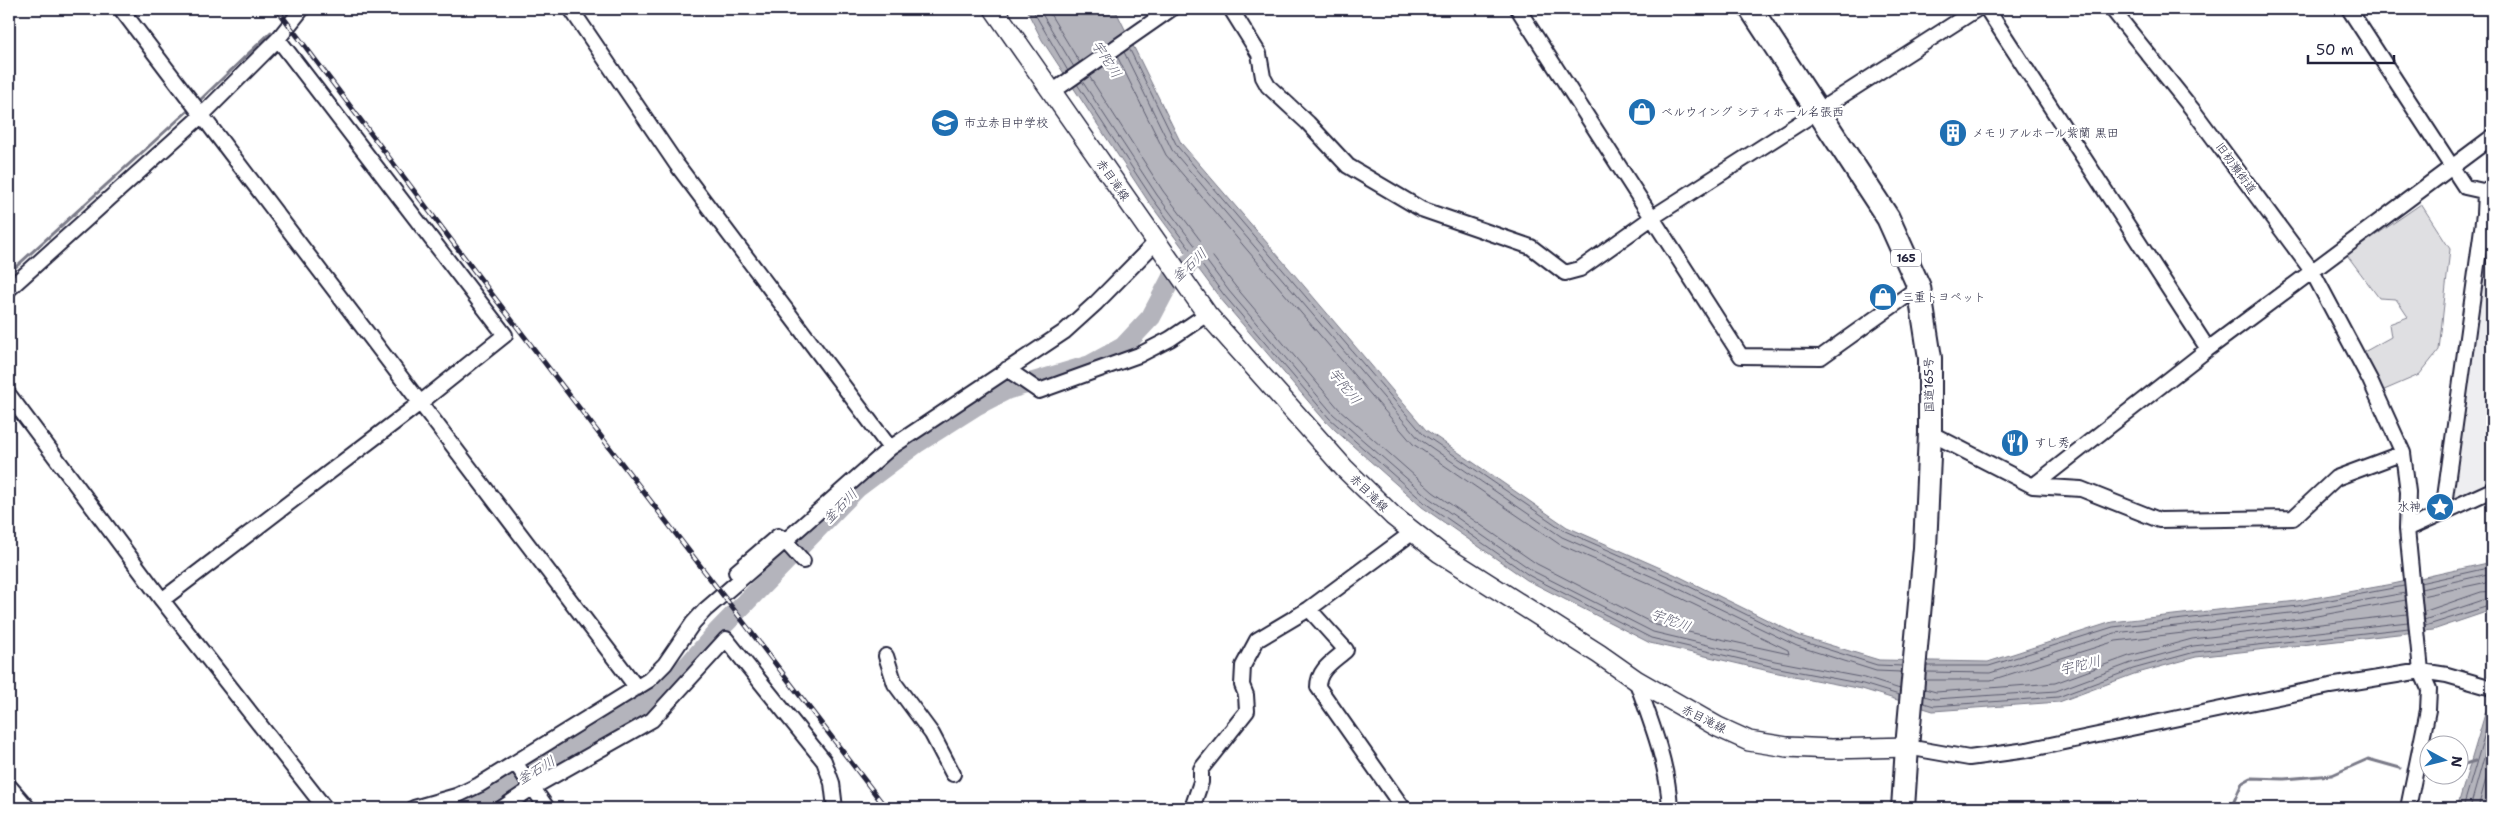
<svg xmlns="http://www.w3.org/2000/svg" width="2501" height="817" viewBox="0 0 2501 817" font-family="'Shantell Sans','Klee One',sans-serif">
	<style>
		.built { fill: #eeeef1 }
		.green { fill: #dfdfe2; stroke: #80808e }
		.water { fill: #b4b4bc; stroke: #7a7a88 }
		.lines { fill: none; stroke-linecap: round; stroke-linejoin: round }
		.shore { stroke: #5c5c6f; stroke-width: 1 }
		.stream { stroke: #7a7a88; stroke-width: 3 }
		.river { stroke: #b4b4bc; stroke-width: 20 }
		.minor-casing { stroke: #22223b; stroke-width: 18 }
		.secondary-casing { stroke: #22223b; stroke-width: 22 }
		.trunk-casing { stroke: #22223b; stroke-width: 26 }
		.minor { stroke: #fff; stroke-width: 14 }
		.secondary { stroke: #fff; stroke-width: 19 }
		.trunk { stroke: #fff; stroke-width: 22 }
		.rail-casing { stroke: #22223b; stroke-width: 5 }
		.rail { stroke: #fff; stroke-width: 3; stroke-dasharray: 9; stroke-linecap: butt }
		.labels { text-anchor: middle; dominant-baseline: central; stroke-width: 4.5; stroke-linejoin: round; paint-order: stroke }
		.shield { fill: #fff; stroke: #646476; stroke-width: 1 }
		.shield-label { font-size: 11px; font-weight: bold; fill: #22223b }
		.poi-label { font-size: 12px; fill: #22223b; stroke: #fff; text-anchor: start }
		.street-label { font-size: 12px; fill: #22223b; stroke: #fff }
		.water-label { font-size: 14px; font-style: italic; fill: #5c5c6f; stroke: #fff }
	</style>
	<rect width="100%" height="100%" fill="#fff"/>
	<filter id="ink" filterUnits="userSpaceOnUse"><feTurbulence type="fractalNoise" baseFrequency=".02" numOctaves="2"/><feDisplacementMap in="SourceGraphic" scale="10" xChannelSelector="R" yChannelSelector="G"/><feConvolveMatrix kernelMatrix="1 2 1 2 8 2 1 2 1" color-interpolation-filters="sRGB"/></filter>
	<g filter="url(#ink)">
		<path class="built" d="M2492 204V480L2450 501 2488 214Z"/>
		<path class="green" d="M2421 204 2450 249 2439 350 2419 375 2382 391 2364 352 2391 337 2389 324 2408 317 2396 299 2379 298 2347 255Z"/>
		<path class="water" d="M1026 9H1115L1181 143 1293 273 1426 430 1567 527 1674 574 1800 636 1879 660 1988 662 2112 622 2297 601 2393 584 2492 562V610L2433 630 2196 657 2134 674 2059 702 1933 711 1862 689 1773 672 1650 643 1527 580 1422 507 1326 422 1220 298 1148 201 1042 40Z
			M2492 697V808H2457L2485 714Z"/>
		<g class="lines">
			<path class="shore" d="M1032 9 1068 71
				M1039 9 1074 67
				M1047 9 1080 63
				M1129 48 1177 146 1423 434 1565 531 1672 578 1798 640 1877 665 1902 666
				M1124 52 1172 150 1419 439 1562 537 1669 584 1797 646 1876 671 1901 672
				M1089 76 1163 191 1235 286 1339 409 1433 492 1537 564 1656 625 1789 654 1788 650 1666 591 1559 544 1413 444 1166 155 1117 56
				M1082 81 1157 195 1229 291 1333 414 1429 498 1533 571 1653 632 1775 661 1865 678 1900 689
				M1077 84 1152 198 1224 295 1329 418 1425 503 1530 576 1651 638 1774 667 1863 684 1899 695
				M2420 583 2492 567
				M2421 589 2492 573
				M2422 596 2492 581
				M2423 612 2481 592 2492 591
				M2424 620 2483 600 2492 599
				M2425 626 2492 605
				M1927 666H1989L2113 627 2298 606 2404 586
				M1926 672 1990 673 2115 633 2299 612 2405 593
				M1926 680H1991L2116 641 2300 619 2406 600
				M1925 689 1936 692 2055 683 2129 656 2192 639 2407 614
				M1924 696 1935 699 2056 691 2131 663 2193 646 2408 622
				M1924 703 1934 706 2058 697 2133 669 2195 652 2409 628
				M2463 808 2492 709
				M2470 808 2492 729
				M2478 808 2492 757"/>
			<path class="stream" d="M198 102 271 32
				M9 273 191 108
				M2458 766 2475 761
				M2231 808 2242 783 2251 778 2284 779 2332 775 2368 759 2400 768"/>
			<path class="river" d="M463 808 507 787 590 739 655 698 689 664 717 632 857 488 917 443 977 405 1006 390 1090 365 1123 347 1151 317 1171 279 1213 243"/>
			<defs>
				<path id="minor" d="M121 9 637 688
					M571 9 677 165 890 448
					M1231 9 1259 54 1263 77 1268 86 1308 123 1348 166 1421 209 1531 247 1565 273 1580 269 1653 217 1977 9
					M1518 9 1741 356 1821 357 1919 287
					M1987 9 2208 349
					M2112 9 2192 109 2312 271 2370 380 2403 453 2408 492 2407 529 2421 671 2429 689 2428 710 2408 808
					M2349 9 2465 187 2492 193
					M1052 92 1171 9
					M9 289 202 115 278 39 302 9
					M1007 369 1039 391 1139 355 1170 339 1207 314
					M9 395 162 600 325 808
					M1930 433 2033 486 2081 489 2159 520 2293 518 2336 478 2403 453
					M2033 486 2208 349 2492 137
					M2443 512 2484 214 2485 192
					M2407 529 2492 490
					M736 572 778 536 785 541 890 448 1064 332 1096 303 1156 242
					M162 600 420 403 505 335 278 39
					M1309 609 1346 650C1334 661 1318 669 1318 687L1403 808
					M886 656 895 684 932 734 953 774
					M1636 680C1651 722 1668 764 1670 808
					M1907 747 1969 758 2027 750 2330 686 2421 671 2447 675 2492 688
					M516 764 547 808
					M9 786 28 808
					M414 808 456 796 479 785 649 680 665 664 693 623 705 610 785 541 803 561
					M502 808 532 788 652 720 726 639 824 761 832 783 835 808
					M1192 808 1201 782V769L1247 711 1246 695 1242 685 1243 666 1257 640 1309 609 1413 532"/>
				<path id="secondary" d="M994 9 1207 314 1344 468 1393 516 1440 553 1599 654 1636 680 1718 727 1749 741 1787 747 1832 749 1907 747"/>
				<path id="trunk" d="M1751 9 1888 218 1919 287 1930 358V433L1925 548 1907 747 1903 808"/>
			</defs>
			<use href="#minor" class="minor-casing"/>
			<use href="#secondary" class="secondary-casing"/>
			<use href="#trunk" class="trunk-casing"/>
			<use href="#minor" class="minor"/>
			<use href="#secondary" class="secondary"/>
			<use href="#trunk" class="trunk"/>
			<defs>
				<path id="rail" d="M277 9 488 289 886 808"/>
			</defs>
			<use href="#rail" class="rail-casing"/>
			<use href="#rail" class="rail"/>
		</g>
	</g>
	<defs>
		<symbol id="shop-disc" viewBox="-11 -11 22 22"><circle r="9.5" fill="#1f6fb2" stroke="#fff"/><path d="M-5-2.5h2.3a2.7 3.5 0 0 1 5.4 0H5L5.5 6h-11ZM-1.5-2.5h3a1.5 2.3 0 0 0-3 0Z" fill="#fff"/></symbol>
		<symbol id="school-disc" viewBox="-11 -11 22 22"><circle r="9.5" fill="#1f6fb2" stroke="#fff"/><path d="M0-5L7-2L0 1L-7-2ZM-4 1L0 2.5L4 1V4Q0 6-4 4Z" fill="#fff"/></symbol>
		<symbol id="building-disc" viewBox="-11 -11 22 22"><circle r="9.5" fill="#1f6fb2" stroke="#fff"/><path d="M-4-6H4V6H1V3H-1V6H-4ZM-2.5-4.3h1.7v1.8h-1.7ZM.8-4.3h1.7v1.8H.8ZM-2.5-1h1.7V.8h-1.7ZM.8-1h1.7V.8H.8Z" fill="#fff"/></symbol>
		<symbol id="restaurant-disc" viewBox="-11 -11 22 22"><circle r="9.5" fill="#1f6fb2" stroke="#fff"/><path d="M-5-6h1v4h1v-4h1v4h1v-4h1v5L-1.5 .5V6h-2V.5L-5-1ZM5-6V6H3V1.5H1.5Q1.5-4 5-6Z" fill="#fff"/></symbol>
		<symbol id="sight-disc" viewBox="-11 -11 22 22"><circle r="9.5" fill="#1f6fb2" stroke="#fff"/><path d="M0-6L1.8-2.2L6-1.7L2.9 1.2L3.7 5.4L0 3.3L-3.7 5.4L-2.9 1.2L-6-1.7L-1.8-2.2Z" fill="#fff"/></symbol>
	</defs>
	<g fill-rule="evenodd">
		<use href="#shop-disc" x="1626" y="96" width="32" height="32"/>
		<use href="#school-disc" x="929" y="107" width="32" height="32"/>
		<use href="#building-disc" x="1937" y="117" width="32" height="32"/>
		<use href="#shop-disc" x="1867" y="281" width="32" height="32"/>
		<use href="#restaurant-disc" x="1999" y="427" width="32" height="32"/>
		<use href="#sight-disc" x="2424" y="491" width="32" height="32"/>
	</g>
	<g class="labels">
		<rect class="shield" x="1891" y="249.5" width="30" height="17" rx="4"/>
		<g class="shield-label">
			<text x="1906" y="258">165</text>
		</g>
		<g class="poi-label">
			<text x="1661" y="112">ベルウイング シティホール名張西</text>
			<text x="964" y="123">市立赤目中学校</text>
			<text x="1972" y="133">メモリアルホール紫蘭 黒田</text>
			<text x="1902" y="297">三重トヨペット</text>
			<text x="2034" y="443">すし秀</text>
			<text x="2421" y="507" text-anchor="end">水神</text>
		</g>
		<g class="street-label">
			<text transform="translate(2236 168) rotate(54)">旧初瀬街道</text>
			<text transform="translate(1113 180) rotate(55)">赤目滝線</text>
			<text transform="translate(1929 385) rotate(-91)">国道165号</text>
			<text transform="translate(1369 493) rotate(44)">赤目滝線</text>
			<text transform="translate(1704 719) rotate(27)">赤目滝線</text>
		</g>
		<g class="water-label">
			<text transform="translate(1107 59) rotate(57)">宇陀川</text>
			<text transform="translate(1189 265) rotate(-43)">釜石川</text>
			<text transform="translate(1345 386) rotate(51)">宇陀川</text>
			<text transform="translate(840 506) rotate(-45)">釜石川</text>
			<text transform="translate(1671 620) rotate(20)">宇陀川</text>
			<text transform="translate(2080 665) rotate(-13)">宇陀川</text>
			<text transform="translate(536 770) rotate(-31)">釜石川</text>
		</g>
	</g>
	<rect width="2501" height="817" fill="none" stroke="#fff" stroke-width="30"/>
	<rect x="15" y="15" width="2471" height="787" fill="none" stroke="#22223b" stroke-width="2" filter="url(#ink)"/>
	<g transform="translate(2444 760) rotate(97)"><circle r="24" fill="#ffffff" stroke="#a7a7b1"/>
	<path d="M0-4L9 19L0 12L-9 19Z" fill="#1f6fb2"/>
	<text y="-8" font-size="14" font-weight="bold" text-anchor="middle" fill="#22223b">N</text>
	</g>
	<path d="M2308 55v8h86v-8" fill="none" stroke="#22223b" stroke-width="2.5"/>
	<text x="2316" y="55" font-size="15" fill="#22223b" stroke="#ffffff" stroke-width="4" paint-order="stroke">50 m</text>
</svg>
